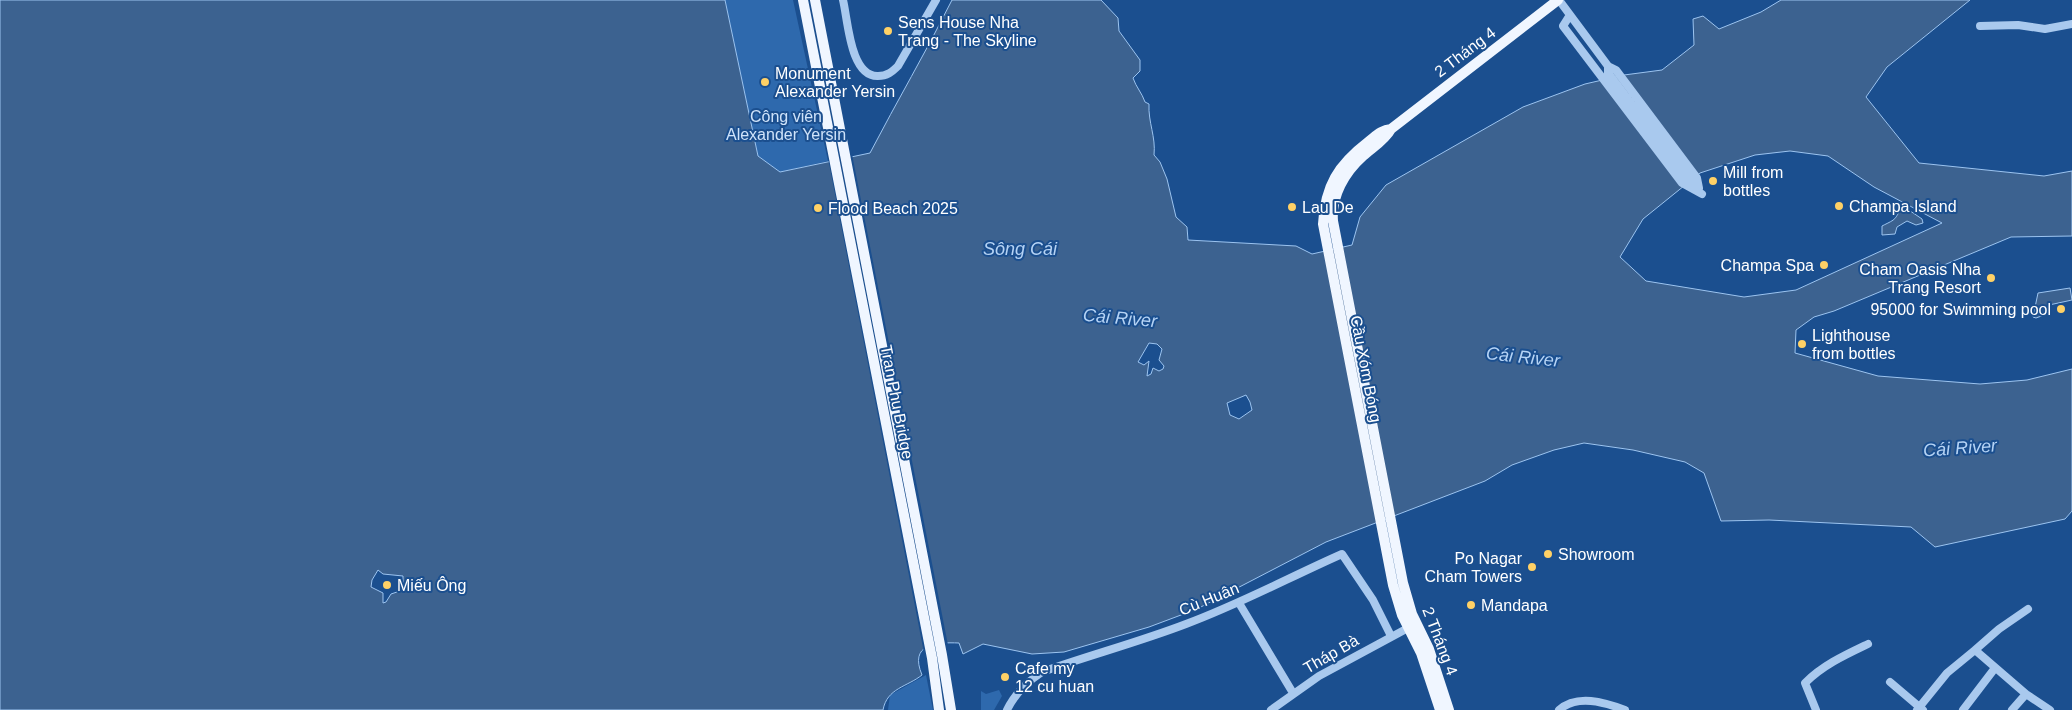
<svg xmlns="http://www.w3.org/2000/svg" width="2072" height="710" viewBox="0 0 2072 710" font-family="Arial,sans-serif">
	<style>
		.green { fill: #2e69ad }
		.water { fill: #3c6290; stroke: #9cc4f0; fill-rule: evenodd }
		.pier { fill: #1b4f8f }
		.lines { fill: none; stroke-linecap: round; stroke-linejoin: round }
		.minor { stroke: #a9c9ee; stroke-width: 8 }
		.major { stroke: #f0f6ff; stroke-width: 10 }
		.poi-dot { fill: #ffd166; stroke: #1b4f8f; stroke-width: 2 }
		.labels { text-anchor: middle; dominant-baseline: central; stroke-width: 4; stroke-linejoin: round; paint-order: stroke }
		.poi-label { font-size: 16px; fill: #fff; stroke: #1b4f8f; text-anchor: start }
		.street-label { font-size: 16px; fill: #fff; stroke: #1b4f8f }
		.park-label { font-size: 16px; fill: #cfe3fa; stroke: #1b4f8f }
		.water-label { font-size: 18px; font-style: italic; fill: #b5d3f5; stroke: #1b4f8f }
	</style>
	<rect width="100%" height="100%" fill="#1b4f8f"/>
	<path class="green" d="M725 0H793L828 161 780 172 758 156Z
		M926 675 933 710H888L890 695Z
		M999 690 1002 696 994 710H981V691L986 694Z"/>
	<path class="water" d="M0 0H725L758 156 780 172 870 153C897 101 926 52 952 0H1101L1118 18 1119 31 1140 60V71L1133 78C1136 87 1142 93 1145 102L1149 104C1148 122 1156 137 1154 155L1160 162 1167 179 1176 217 1187 227 1188 240 1296 246 1312 254 1352 245 1360 217 1386 185 1523 107 1585 84 1624 75 1662 70 1694 45 1693 19 1703 16 1719 29 1761 12 1781 0H1970L1887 67 1866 97 1919 163 2044 176 2072 171V236L2011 237 1834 311 1814 317 1796 330 1795 353 1878 376 1980 384 2027 380 2072 369V511L2065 519 1935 547 1911 527 1769 520 1721 521 1704 473 1685 462 1633 450 1584 443 1554 450 1512 465 1485 481 1326 542 1197 609 1149 627 1064 652 1032 654 983 644 963 654 959 643C935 642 909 644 922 675 907 687 887 688 883 710H0ZM1790 151 1828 156 1874 187 1942 223 1796 290 1744 297 1646 281 1620 257 1643 219 1700 173 1755 155ZM1149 343 1157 344 1162 349 1159 360 1164 366 1163 369 1159 371 1153 368 1151 374 1147 376 1149 361 1144 365 1138 362ZM1246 395 1250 402 1252 410 1239 419 1230 415 1227 403ZM378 570 383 574 403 576V590L391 594 386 602 383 603V593L371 587 372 580Z
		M1903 206 1922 219 1923 223 1916 225 1907 221 1897 227 1895 234 1882 235V226C1898 218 1893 221 1903 206Z
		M2070 288 2072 300 2049 305 2047 314 2036 318 2033 317 2038 293Z"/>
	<path class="pier" d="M852 154 948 645H937L924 653 828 158Z"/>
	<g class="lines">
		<path class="minor" d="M843 0C848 20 850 77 878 76 887 76 892 72 898 66L936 0
			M1559 0 1608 66V73L1690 182 1698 186
			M1570 15 1563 26 1682 183 1702 194
			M1980 26 2018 25 2045 29 2072 24
			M1608 66 1616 70 1697 178 1699 188
			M1239 603 1293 693
			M1975 650 1999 629 2028 609
			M1890 682 1923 710
			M1007 710C1015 693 1027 682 1042 672 1090 655 1139 642 1186 624 1240 604 1290 577 1342 554L1373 600 1391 636
			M1271 710 1319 676 1408 628
			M1559 710C1577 694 1604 702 1625 710
			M1816 710 1805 683C1823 665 1845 655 1868 644
			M1917 710 1947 673 1975 650 2026 694 2050 710
			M1963 710 1995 668
			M2012 710 2026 694"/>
		<path class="major" d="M803 0 932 658 939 710
			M815 0 942 655 951 710
			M1391 129C1381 130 1376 136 1368 142 1338 165 1325 186 1323 224L1393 585 1402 615 1421 653 1440 710
			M1449 710 1429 649 1412 614 1403 583 1333 221C1331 196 1345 172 1363 156 1373 147 1385 140 1391 129L1558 0"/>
	</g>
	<g class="poi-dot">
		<circle cx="888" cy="31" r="5"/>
		<circle cx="765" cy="82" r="5"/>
		<circle cx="1713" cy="181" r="5"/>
		<circle cx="1839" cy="206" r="5"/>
		<circle cx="1292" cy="207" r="5"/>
		<circle cx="818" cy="208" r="5"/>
		<circle cx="1824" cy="265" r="5"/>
		<circle cx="1991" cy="278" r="5"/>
		<circle cx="2061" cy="309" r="5"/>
		<circle cx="1802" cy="344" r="5"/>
		<circle cx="1548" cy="554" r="5"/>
		<circle cx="1532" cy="567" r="5"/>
		<circle cx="387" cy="585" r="5"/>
		<circle cx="1471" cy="605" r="5"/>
		<circle cx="1005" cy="677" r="5"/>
	</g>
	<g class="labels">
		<g class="poi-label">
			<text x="898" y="22">Sens House Nha<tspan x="898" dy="18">Trang - The Skyline</tspan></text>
			<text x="775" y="73">Monument<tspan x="775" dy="18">Alexander Yersin</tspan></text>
			<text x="1723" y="172">Mill from<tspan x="1723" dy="18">bottles</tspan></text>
			<text x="1849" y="206">Champa Island</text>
			<text x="1302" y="207">Lau De</text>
			<text x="828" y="208">Flood Beach 2025</text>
			<text x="1814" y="265" text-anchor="end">Champa Spa</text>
			<text x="1981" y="269" text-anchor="end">Cham Oasis Nha<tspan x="1981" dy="18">Trang Resort</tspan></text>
			<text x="2051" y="309" text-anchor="end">95000 for Swimming pool</text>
			<text x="1812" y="335">Lighthouse<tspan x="1812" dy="18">from bottles</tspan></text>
			<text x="1558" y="554">Showroom</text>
			<text x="1522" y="558" text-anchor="end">Po Nagar<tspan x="1522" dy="18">Cham Towers</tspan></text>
			<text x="397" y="585">Miếu Ông</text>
			<text x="1481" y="605">Mandapa</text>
			<text x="1015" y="668">Cafe my<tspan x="1015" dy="18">12 cu huan</tspan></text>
		</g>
		<g class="street-label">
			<text transform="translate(1465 52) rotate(-37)">2 Tháng 4</text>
			<text transform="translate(1366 369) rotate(79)">Cầu Xóm Bóng</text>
			<text transform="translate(897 402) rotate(79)">Tran Phu Bridge</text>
			<text transform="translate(1209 599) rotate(-22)">Cù Huân</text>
			<text transform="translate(1440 641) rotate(69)">2 Tháng 4</text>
			<text transform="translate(1331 654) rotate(-30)">Tháp Bà</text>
		</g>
		<g class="park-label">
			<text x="786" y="116">Công viên<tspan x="786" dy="18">Alexander Yersin</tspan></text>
		</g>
		<g class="water-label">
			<text x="1020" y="249">Sông Cái</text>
			<text transform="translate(1120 318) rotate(5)">Cái River</text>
			<text transform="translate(1523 357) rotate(6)">Cái River</text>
			<text transform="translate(1960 448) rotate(-4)">Cái River</text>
		</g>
	</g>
</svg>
